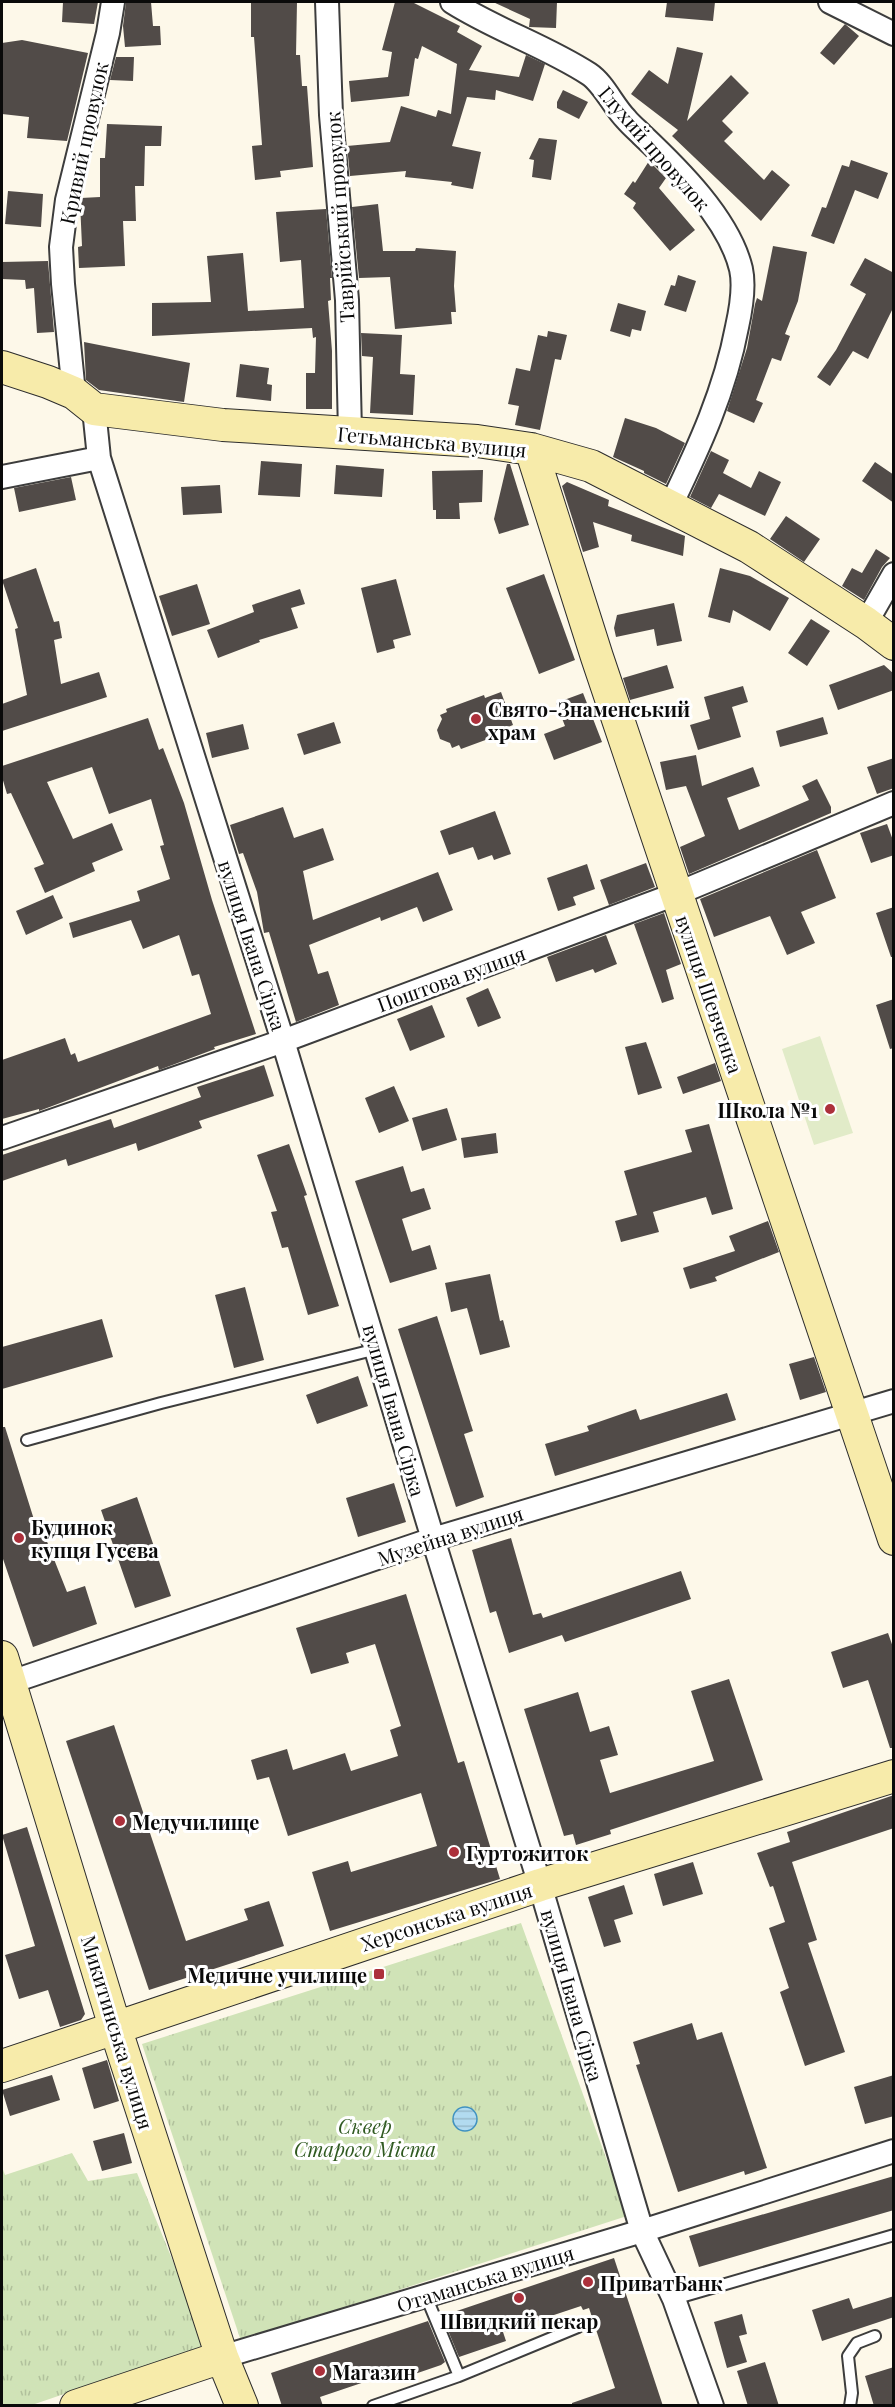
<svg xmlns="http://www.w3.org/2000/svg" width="895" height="2407" viewBox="0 0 895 2407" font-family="'Playfair Display',serif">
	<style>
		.park { fill: url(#park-tufts) }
		.pitch { fill: #e1ebc8 }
		.water { fill: url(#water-rules); stroke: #4092c0; stroke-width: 1.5 }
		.building { fill: #514b48 }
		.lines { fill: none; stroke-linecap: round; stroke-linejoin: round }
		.lane-casing { stroke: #3d3d3d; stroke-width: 14 }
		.street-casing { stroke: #3d3d3d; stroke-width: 26 }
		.secondary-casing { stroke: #2c2c2c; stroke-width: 34 }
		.lane { stroke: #fff; stroke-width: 10 }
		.street { stroke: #fff; stroke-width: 22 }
		.secondary { stroke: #f7ebaa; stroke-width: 32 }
		.poi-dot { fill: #ac303b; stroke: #fff; stroke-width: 2 }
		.labels { text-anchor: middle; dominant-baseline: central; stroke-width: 6; stroke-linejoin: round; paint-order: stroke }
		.street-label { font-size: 20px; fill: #0a0a0a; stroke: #fff }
		.poi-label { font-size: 20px; font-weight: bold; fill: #0a0a0a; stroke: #fff; text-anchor: start }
		.park-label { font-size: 20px; font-style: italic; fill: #305a21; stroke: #fff }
	</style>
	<defs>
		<pattern id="park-tufts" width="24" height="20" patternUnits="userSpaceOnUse" patternTransform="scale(1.5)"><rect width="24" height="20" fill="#d0e3b7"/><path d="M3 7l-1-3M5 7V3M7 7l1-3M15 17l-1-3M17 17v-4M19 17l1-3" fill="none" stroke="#b1c19c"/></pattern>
		<pattern id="water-rules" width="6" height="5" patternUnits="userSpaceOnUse" patternTransform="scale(1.5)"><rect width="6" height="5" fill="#b2dbf0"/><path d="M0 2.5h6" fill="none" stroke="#98bbcc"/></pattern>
	</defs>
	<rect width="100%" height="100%" fill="#fdf8e9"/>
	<path class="park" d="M521 1923 627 2216 241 2341 142 2044Z
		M72 2153 88 2181 137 2173 207 2345 32 2405H2V2167L5 2175Z"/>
	<path class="pitch" d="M820 1036 853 1133 814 1145 782 1049Z"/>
	<path class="water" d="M453 2119a12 12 0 1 1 24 0a12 12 0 1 1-24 0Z"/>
	<path class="building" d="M63 2H98L94 24 62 22Z
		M126 2H151L153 26H160L161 45 125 47 123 26Z
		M251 2H297L296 55H300L302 86H307L313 167 280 171 281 177 255 180 252 146 262 145 254 37H251Z
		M395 2H412L460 26 457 32 482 46 469 70 519 77 526 55 545 64 533 101 496 90 495 100 467 97 452 146 481 152 473 189 451 185 452 182 405 177 406 171 350 176 347 146 390 142 401 106 436 117 438 110 451 114 457 64 422 46 418 59 415 58 409 96 351 102 349 81 388 77 392 52 382 50Z
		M493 2H557L556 28 529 27 530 19Z
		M667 2H715L713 21 665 17Z
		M845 24 859 36 834 65 820 53Z
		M22 40 88 53 67 141 27 138 29 117 2 114V43Z
		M677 47 703 53 687 121 731 75 749 93 722 121 733 132 724 141 764 180 772 170 790 185 761 221 672 136 678 130 631 94 649 70 668 84Z
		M116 57H134L133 81 110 80Z
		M563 90 588 102 579 119 557 108V102Z
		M107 124 162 126 161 146H145L144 186H135L136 221H123L125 266 79 268 78 247 82 246 80 202 81 198 100 197V158H105Z
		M539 138 557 140 551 180 532 177 534 160 529 159Z
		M851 160 888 173 878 199 855 190 834 244 811 236 822 207 826 208 842 165 849 167Z
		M649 161 666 178 659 188 695 230 670 251 633 208 636 203 624 194 633 181 635 183Z
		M8 191 43 194 41 227 5 224Z
		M378 204 383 251H415L416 248 456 251 454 286 456 312H451L452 324 395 329 390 277 359 278 352 207Z
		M326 209 332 278H330L331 300 328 301 332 351V409H306V373H315L316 337 313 338 312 328 152 336V303L211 302 207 256 243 253 248 311 304 308 301 260 280 262 276 212Z
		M773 246 807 252 798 301 785 334 790 336 781 361 772 358 756 400 763 403 754 423 727 411 747 348 755 304 757 298 762 301Z
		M865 258 894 273V306L868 359 853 351 830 386 817 377 836 350 866 294 850 285Z
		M48 261 54 332 37 333 34 288 26 289 25 280 2 279V262Z
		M678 275 696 281 686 312 664 305 671 285 675 286Z
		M618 303 646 311 641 331 632 329 630 337 610 331Z
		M548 331 567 335 561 360 555 359 540 430 515 425 519 406 508 404 516 368 530 371 538 335 547 337Z
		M361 333 402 335 400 374 415 375 413 415 370 413 373 357 362 356Z
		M84 342 190 363 184 402 99 390 86 380Z
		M240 364 269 368 267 384 272 385 271 401 236 397Z
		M625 418 656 428 685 443 666 484 644 473V471L613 457Z
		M711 451 729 460 723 473 751 488 759 471 781 482 765 516 719 494 711 508 690 497Z
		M261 461 302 464 300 497 258 495Z
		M875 462 894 475V503L862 481Z
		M507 464H510L529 525 499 534 494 519Z
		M336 465 384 469 382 497 334 494Z
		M483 470 482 502 459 503 460 519H436V510H433L432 471Z
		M71 477 76 500 19 512 14 488Z
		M567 482 609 500 608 506 685 536 683 556 631 541 632 535 593 522 599 547 583 552 562 486Z
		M220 485 222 513 183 515 181 487Z
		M786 516 820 539 804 562 770 539Z
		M876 549 890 558 882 567 864 600 842 586 852 568 862 573Z
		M36 568 54 622 59 621 62 638 54 640 61 684 99 672 107 697 2 731V704L27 695 15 629 18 628 2 580Z
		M720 568 750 576 789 598 770 631 733 610 730 623 708 617Z
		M544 574 575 660 539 674 506 588Z
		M396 579 411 635 393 640 395 648 377 653 361 588Z
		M197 584 210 624 172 636 159 596Z
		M300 589 305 604 291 608 298 628 259 640 260 642 218 658 207 630 254 612 252 605Z
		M674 603 682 641 657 646 654 629 616 637 614 628 617 615Z
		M811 619 830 631 807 666 788 653Z
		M667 665 674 688 630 700 623 678Z
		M884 665 894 674V690L838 710 829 685Z
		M743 686 748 702 732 707 741 737 698 750 690 725 710 719 704 697Z
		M501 692 513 725 497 731 499 735 461 749 459 745 452 748 450 743 440 739 437 730 442 719 440 715 447 712 446 709 484 695 485 698Z
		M583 693 602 742 554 760 544 734 565 726 556 703Z
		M823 717 828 734 780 747 776 731Z
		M148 718 159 750 163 748 184 803 212 900 256 1034 214 1047 215 1049 159 1070 158 1066 39 1111V1109L2 1119V1060L65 1038 71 1055 75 1053 78 1062 211 1014 199 974 192 976 179 935 143 949 131 920 73 938 69 923 140 901 137 891 170 879 160 846 164 845 151 799 109 814 92 767 47 782 73 839 112 823 123 850 92 863 95 871 45 893 34 868 44 864 11 793 7 794 2 777V766Z
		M334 722 341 743 304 755 297 734Z
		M243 724 249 749 212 758 206 733Z
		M696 755 702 786 753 767 760 786 727 798 739 830 809 800 802 786 817 779 831 807V813L689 874 680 847 705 836 686 786 666 790 660 762Z
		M894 758V788L877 794 867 767Z
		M283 807 294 838 323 828 334 860 303 871 313 920 438 872 453 910 423 922 417 907 381 921 380 917 309 945 318 974 328 971 339 1005 296 1022 269 932 264 933 257 892 243 853 239 854 230 825Z
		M495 811 511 854 494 860 492 855 478 860 473 847 449 855 440 831Z
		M887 824 894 843V855L871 863 860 833Z
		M817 850 836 898 801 912 815 943 787 955 770 916 714 937 700 899Z
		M646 863 655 887 609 905 600 880Z
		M587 864 595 889 573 897 576 905 558 911 547 878Z
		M53 895 63 918 26 935 16 911Z
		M894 907V957H891L876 913Z
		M664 913 681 964 666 970 674 999 662 1003 634 924Z
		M606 935 617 964 595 973 593 969 556 982 547 957Z
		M488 988 501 1018 478 1027 466 998Z
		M894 999V1048L890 1049 876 1005Z
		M432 1005 445 1037 410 1051 397 1019Z
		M646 1042 662 1088 638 1095 625 1047Z
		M715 1063 721 1081 683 1094 677 1077Z
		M264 1065 274 1096 199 1121 202 1128 138 1151 136 1143 68 1166 66 1159 2 1181V1155L111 1119 114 1128 201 1097 197 1087Z
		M394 1086 409 1121 379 1133 365 1098Z
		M447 1108 457 1140 422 1151 412 1118Z
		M709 1124 733 1209 712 1215 706 1197 653 1212 659 1232 621 1242 615 1221 637 1215 624 1171 692 1152 685 1130Z
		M496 1133 498 1153 464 1158 461 1138Z
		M289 1144 307 1195 304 1196 339 1306 308 1315 288 1247 282 1248 271 1212 277 1211 257 1155Z
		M403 1166 411 1192 424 1188 431 1209 402 1219 412 1251 430 1245 437 1269 390 1283 355 1181Z
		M768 1221 779 1252 715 1277 717 1281 690 1289 683 1268 735 1251 729 1236Z
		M490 1274 500 1321 503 1320 510 1347 480 1355 467 1308 451 1312 445 1283Z
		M245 1287 264 1360 234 1368 215 1295Z
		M437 1316 473 1431 464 1434 484 1497 456 1507 398 1329Z
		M102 1319 113 1357 2 1389V1347Z
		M814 1357 826 1392 800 1400 789 1364Z
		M358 1376 368 1406 317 1424 306 1395Z
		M727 1393 736 1420 555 1476 545 1444 589 1431 587 1426 636 1409 640 1420Z
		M2 1427H5L36 1526 40 1524 67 1592 85 1586 97 1624 33 1647 2 1556Z
		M394 1483 406 1522 358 1537 346 1498Z
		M137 1497 171 1596 135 1608 101 1510Z
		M511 1538 533 1615 541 1613 543 1618 681 1571 691 1599 565 1642 562 1635 509 1653 496 1611 490 1613 472 1550Z
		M406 1594 458 1763 464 1761 500 1879 330 1931 312 1872 348 1861 351 1872 437 1846 421 1793 288 1836 269 1777 257 1780 251 1760 287 1749 293 1770 345 1753 351 1771 398 1756 390 1730 401 1726 375 1644 346 1653 349 1663 311 1674 296 1628Z
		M888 1633 894 1650V1748H890L868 1680 843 1688 831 1652Z
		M729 1679 763 1780 610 1830 611 1834 576 1845 573 1834 564 1836 524 1709 578 1692 590 1732 609 1726 618 1755 600 1760 610 1793 714 1761 691 1691Z
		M114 1725 186 1941 248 1920 244 1909 269 1901 284 1946 149 1990 66 1741Z
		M894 1795V1828L792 1862 817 1940 808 1943 845 2052 805 2066 780 1992 789 1988 769 1928 785 1922 773 1886 770 1887 757 1853 790 1842 787 1832Z
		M27 1827 85 2014 81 2020 60 2027 48 1990 19 1999 5 1955 35 1946 2 1835Z
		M693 1862 703 1894 663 1906 654 1874Z
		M624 1885 633 1914 614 1920 621 1942 604 1947 588 1897Z
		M692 2023 697 2040 722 2032 767 2168 745 2175 744 2171 678 2192 636 2065 640 2064 633 2042Z
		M107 2060 119 2101 94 2109 82 2068Z
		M52 2075 60 2100 10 2116 2 2090Z
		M894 2075V2116L865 2124 854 2087Z
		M124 2133 132 2163 102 2171 93 2141Z
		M894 2176V2210L699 2267 689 2236Z
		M614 2258 663 2406H572V2403L615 2388 589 2308 583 2310 581 2306 503 2332 506 2341 459 2357 442 2316Z
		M894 2296V2317L822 2341 812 2310 849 2298 853 2309Z
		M742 2314 747 2334 739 2336 747 2362 727 2368 714 2322Z
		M428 2321 445 2362 441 2365 403 2378 400 2370 320 2397 323 2406H282L271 2373Z
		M765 2362 779 2406H748L737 2371Z
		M894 2367V2406H874L865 2376Z"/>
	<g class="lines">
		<defs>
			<path id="lane" d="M27 1440 161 1403 377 1349
				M426 2296 459 2376
				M674 2299 894 2235
				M373 2406 459 2376 578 2327
				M850 2406 852 2393 848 2356 857 2343 875 2336"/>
			<path id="street" d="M327 2 331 115 347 300 350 433
				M452 2C496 30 546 46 589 74 604 84 613 106 626 119 631 125 637 130 642 135 678 169 729 219 741 269 745 287 741 309 737 327 725 391 699 447 671 505
				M830 2 894 34
				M74 393 63 284 61 247 67 200 108 33 113 2
				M94 409 99 458 283 1041 433 1539 540 1885 642 2231 674 2299 712 2406
				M2 477 99 458
				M866 623 894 574
				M2 1138 283 1041 676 894 894 803
				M11 1682 433 1539 894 1401
				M222 2357 642 2231 894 2151"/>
			<path id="secondary" d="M2 367 48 382 74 393 94 409 223 425 477 441 531 449 591 466 749 547 866 623 894 644
				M531 449 597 657 894 1539
				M2 1657 115 2027 222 2357 242 2406
				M2 2066 540 1885 894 1776
				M76 2406 222 2357"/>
		</defs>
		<use href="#lane" class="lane-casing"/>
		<use href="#street" class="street-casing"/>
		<use href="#secondary" class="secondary-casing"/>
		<use href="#lane" class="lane"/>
		<use href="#street" class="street"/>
		<use href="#secondary" class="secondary"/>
	</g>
	<g class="poi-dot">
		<circle cx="476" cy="719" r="6"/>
		<circle cx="830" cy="1109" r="6"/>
		<circle cx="19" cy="1538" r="6"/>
		<circle cx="120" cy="1821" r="6"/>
		<circle cx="454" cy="1852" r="6"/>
		<rect x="373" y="1968" width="12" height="12" rx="3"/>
		<circle cx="588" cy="2282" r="6"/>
		<circle cx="519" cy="2298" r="6"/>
		<circle cx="320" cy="2371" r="6"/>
	</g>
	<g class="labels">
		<g class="street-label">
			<text transform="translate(83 143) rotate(-78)">Кривий провулок</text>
			<text transform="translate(655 148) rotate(49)">Глухий провулок</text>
			<text transform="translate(339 217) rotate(-94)">Таврійський провулок</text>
			<text transform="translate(432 441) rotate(5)">Гетьманська вулиця</text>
			<text transform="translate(253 945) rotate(72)">вулиця Івана Сірка</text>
			<text transform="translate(451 978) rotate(-20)">Поштова вулиця</text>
			<text transform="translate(710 994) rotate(71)">вулиця Шевченка</text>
			<text transform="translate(395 1410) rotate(74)">вулиця Івана Сірка</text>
			<text transform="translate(450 1535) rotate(-18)">Музейна вулиця</text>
			<text transform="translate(446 1916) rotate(-18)">Херсонська вулиця</text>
			<text transform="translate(573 1995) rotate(74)">вулиця Івана Сірка</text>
			<text transform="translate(118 2032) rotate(73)">Микитинська вулиця</text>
			<text transform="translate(485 2278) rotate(-17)">Отаманська вулиця</text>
		</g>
		<g class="poi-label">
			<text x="488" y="708">Свято-Знаменський<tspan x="488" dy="23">храм</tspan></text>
			<text x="818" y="1109" text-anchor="end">Школа №1</text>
			<text x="31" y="1526">Будинок<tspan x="31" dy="23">купця Гусєва</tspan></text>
			<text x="132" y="1821">Медучилище</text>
			<text x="466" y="1852">Гуртожиток</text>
			<text x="367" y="1974" text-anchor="end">Медичне училище</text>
			<text x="600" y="2282">ПриватБанк</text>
			<text x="519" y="2320" text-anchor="middle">Швидкий пекар</text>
			<text x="332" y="2371">Магазин</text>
		</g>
		<g class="park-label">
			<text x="365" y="2125">Сквер<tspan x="365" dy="23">Старого Міста</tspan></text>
		</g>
	</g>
	<rect width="895" height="2407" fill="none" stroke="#0a0a0a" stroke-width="6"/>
</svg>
